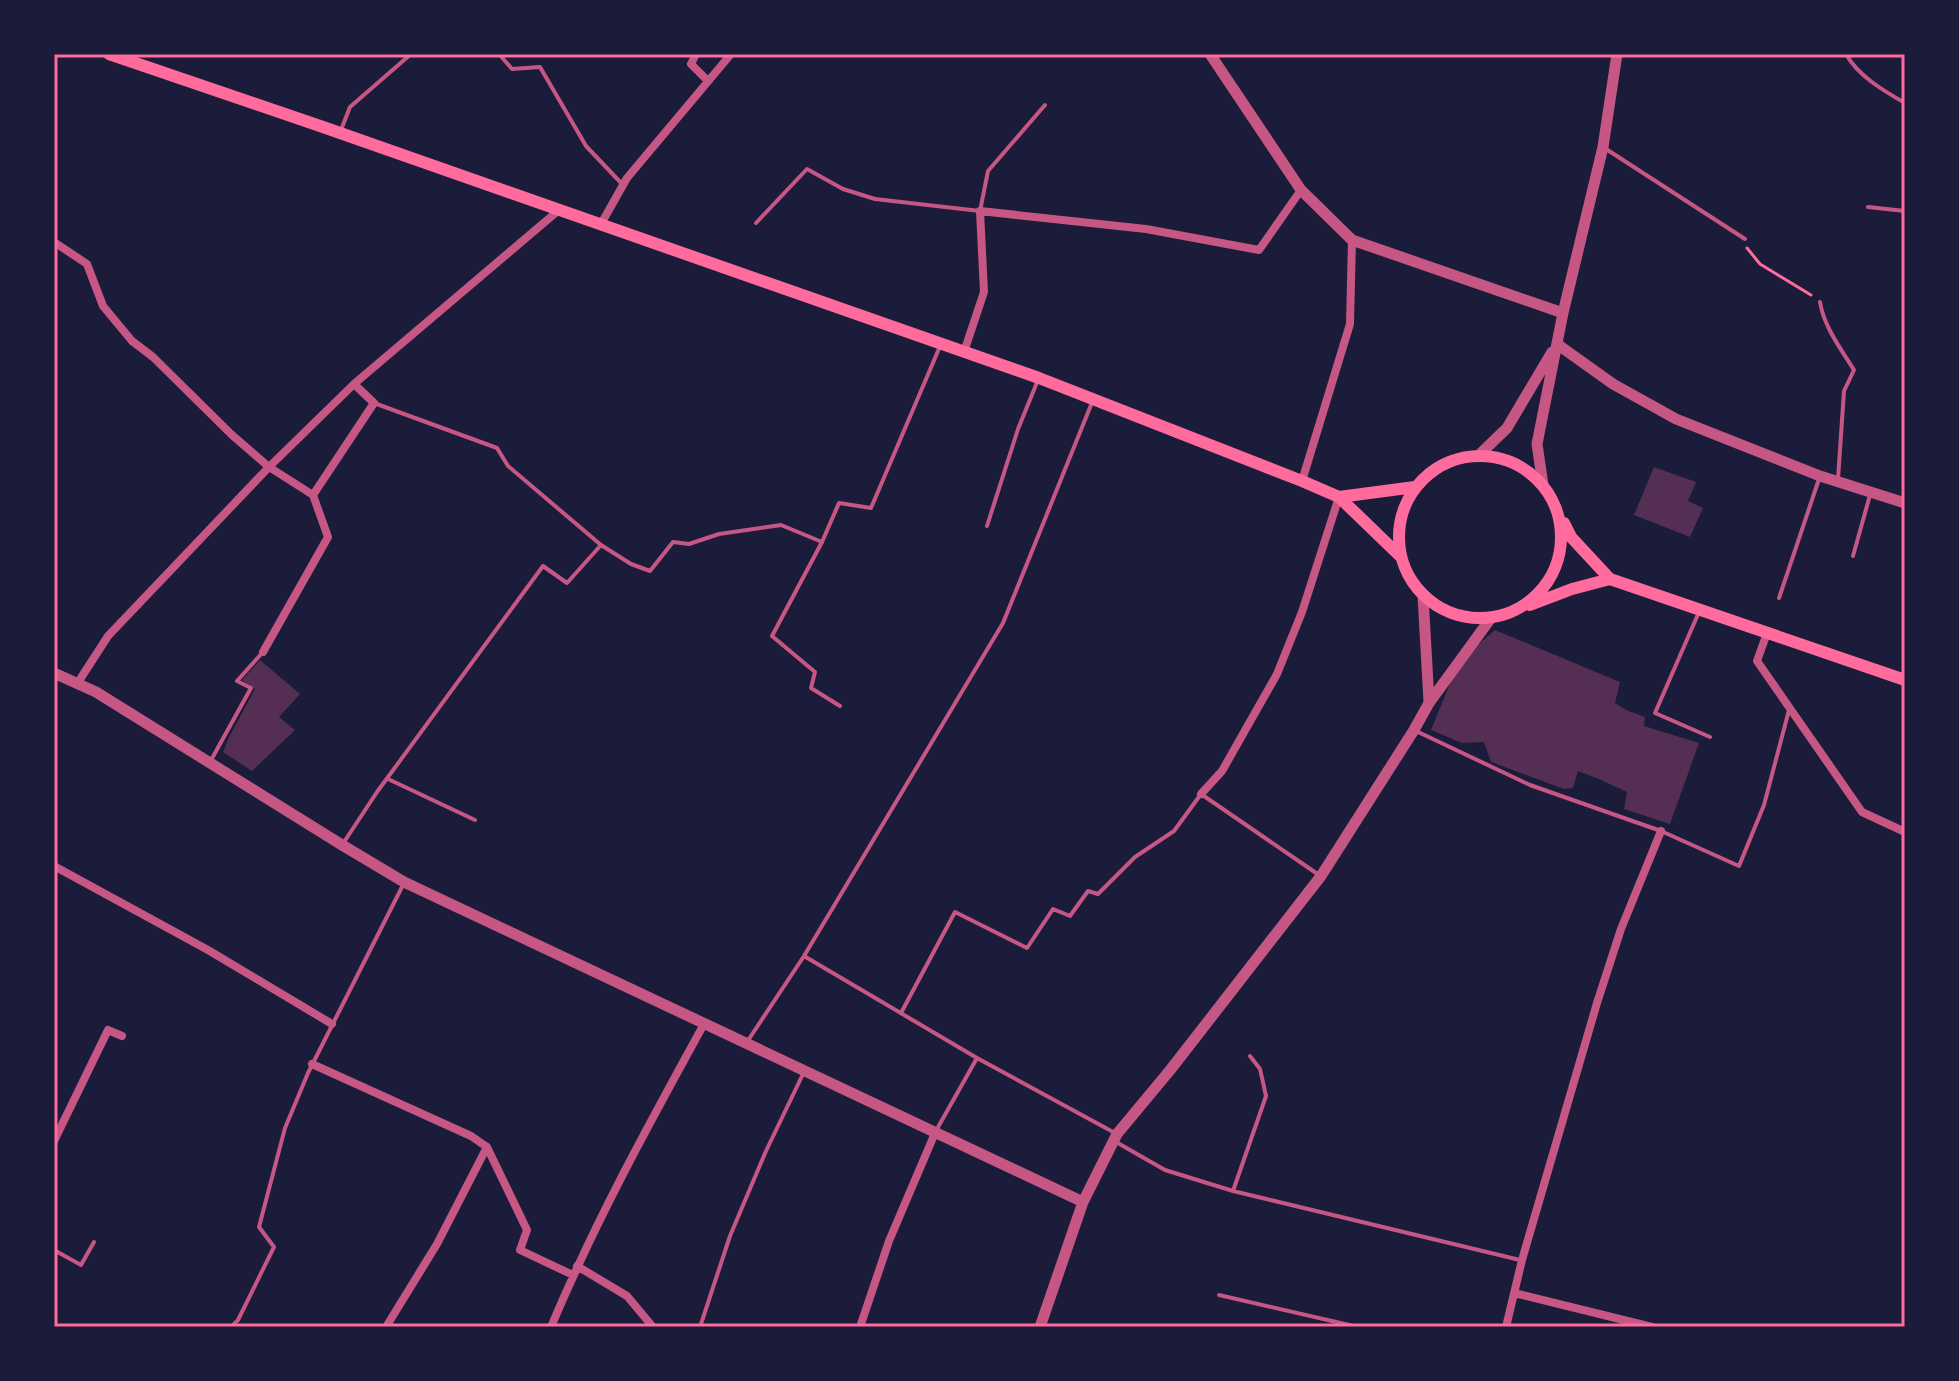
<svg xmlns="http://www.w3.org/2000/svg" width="1959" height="1381" viewBox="0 0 1959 1381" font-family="Mulish,sans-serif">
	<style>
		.building { fill: #542f53 }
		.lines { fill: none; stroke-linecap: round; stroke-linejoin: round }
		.path { stroke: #ff6b9d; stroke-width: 3 }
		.service { stroke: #c65784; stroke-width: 4 }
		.minor { stroke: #c65784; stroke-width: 8 }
		.tertiary { stroke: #c65784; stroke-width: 11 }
		.secondary { stroke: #ff6b9d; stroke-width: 12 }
		.neatline { fill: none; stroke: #ff6b9d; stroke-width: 3 }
	</style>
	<rect width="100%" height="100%" fill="#1b1b3a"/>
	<path class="building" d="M1654 467 1696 482 1688 501 1703 508 1690 537 1634 515Z
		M1495 630 1620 682 1615 703 1626 710 1645 717 1644 726 1699 743 1670 824 1624 809 1627 792 1599 779 1578 771 1573 788 1564 789 1491 762 1484 742 1462 743 1431 730 1453 676 1473 649Z
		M260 660 300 694 279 717 295 730 252 771 223 752 229 737 255 689 242 680Z"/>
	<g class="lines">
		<path class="path" d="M1747 248 1760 264 1811 295"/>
		<path class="service" d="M499 54 512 69 540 67 586 146 623 185
			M1846 54C1858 76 1884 91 1905 103
			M341 130 350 107 411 54
			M1606 149 1745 239
			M1868 207 1905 211
			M756 223 807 169 843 189 875 199 980 211 988 171 1045 105
			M1820 302C1824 327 1841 349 1854 370L1844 391 1838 479
			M374 403 497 448 508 466 601 545
			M987 526 1018 429 1038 380
			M822 542 839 503 871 508 941 344
			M1853 556 1870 495
			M1779 598 1819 479
			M1699 612 1655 713 1710 737
			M1416 731 1530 785 1661 831 1739 866 1764 805 1789 710
			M210 762 251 688 237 681 263 652
			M388 779 475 820
			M344 842 377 792 543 566 567 583 601 545 631 564 650 571 673 542 689 544 719 534 781 525 822 542 772 636 815 672 811 688 840 706
			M804 956 977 1058 1115 1133
			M901 1013 955 912 1027 948 1053 909 1070 916 1088 891 1098 894 1135 857 1174 831 1201 794 1319 875
			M747 1042 804 956 1003 623 1093 400
			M937 1129 977 1058
			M1116 1142 1165 1170 1233 1191 1520 1260
			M1233 1191 1266 1096 1260 1069 1250 1056
			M54 1250 81 1265 94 1242
			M1219 1295 1358 1327
			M231 1327 238 1320 274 1247 259 1227 285 1128 308 1073 403 885
			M700 1327 730 1236 766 1151 803 1074"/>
		<path class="minor" d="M696 54 691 64 708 81
			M601 224 627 178 731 54
			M54 242 87 264 103 306 132 341 153 357 232 435 269 467 313 495
			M964 352 984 292 980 211 1146 229 1259 250 1301 190
			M1302 481 1350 324 1352 240
			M1767 633 1757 661 1862 812 1905 832
			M263 652 328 537 313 495 374 403 354 384
			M77 684 108 636 269 467 354 384 559 210
			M1201 794 1222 771 1277 674 1302 612 1339 497
			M54 866 208 950 332 1024
			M312 1064 471 1136 487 1147 437 1244 386 1327
			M54 1141 108 1030 122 1036
			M487 1147 527 1230 520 1250 573 1275
			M577 1266 627 1296 653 1327
			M1514 1293 1652 1327
			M551 1327C595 1222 649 1124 704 1024
			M860 1327 889 1241 935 1133
			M1506 1327 1522 1260 1597 1003 1621 929 1661 831"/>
		<path class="tertiary" d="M1210 54 1301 190 1352 240 1563 313
			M1557 344 1613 384 1676 419 1820 476 1905 503
			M1479 455 1507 428 1552 352
			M1543 485 1537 444 1563 313 1603 147 1617 54
			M1423 596 1429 702
			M54 673 96 692 342 845 404 882 1083 1202
			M1040 1327 1083 1202 1117 1134 1171 1069 1321 876 1414 730 1429 703 1491 618"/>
		<path class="secondary" d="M109 54 323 127 1039 378 1302 481 1339 497 1400 556
			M1399 537a81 81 0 1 1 162 0a81 81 0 1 1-162 0Z
			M1339 497 1415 487
			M1564 523 1571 537 1610 579 1905 680
			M1530 605 1572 589 1610 579"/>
	</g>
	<rect width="1959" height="1381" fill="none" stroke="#1b1b3a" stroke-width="112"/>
	<rect x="56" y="56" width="1847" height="1269" class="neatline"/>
</svg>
